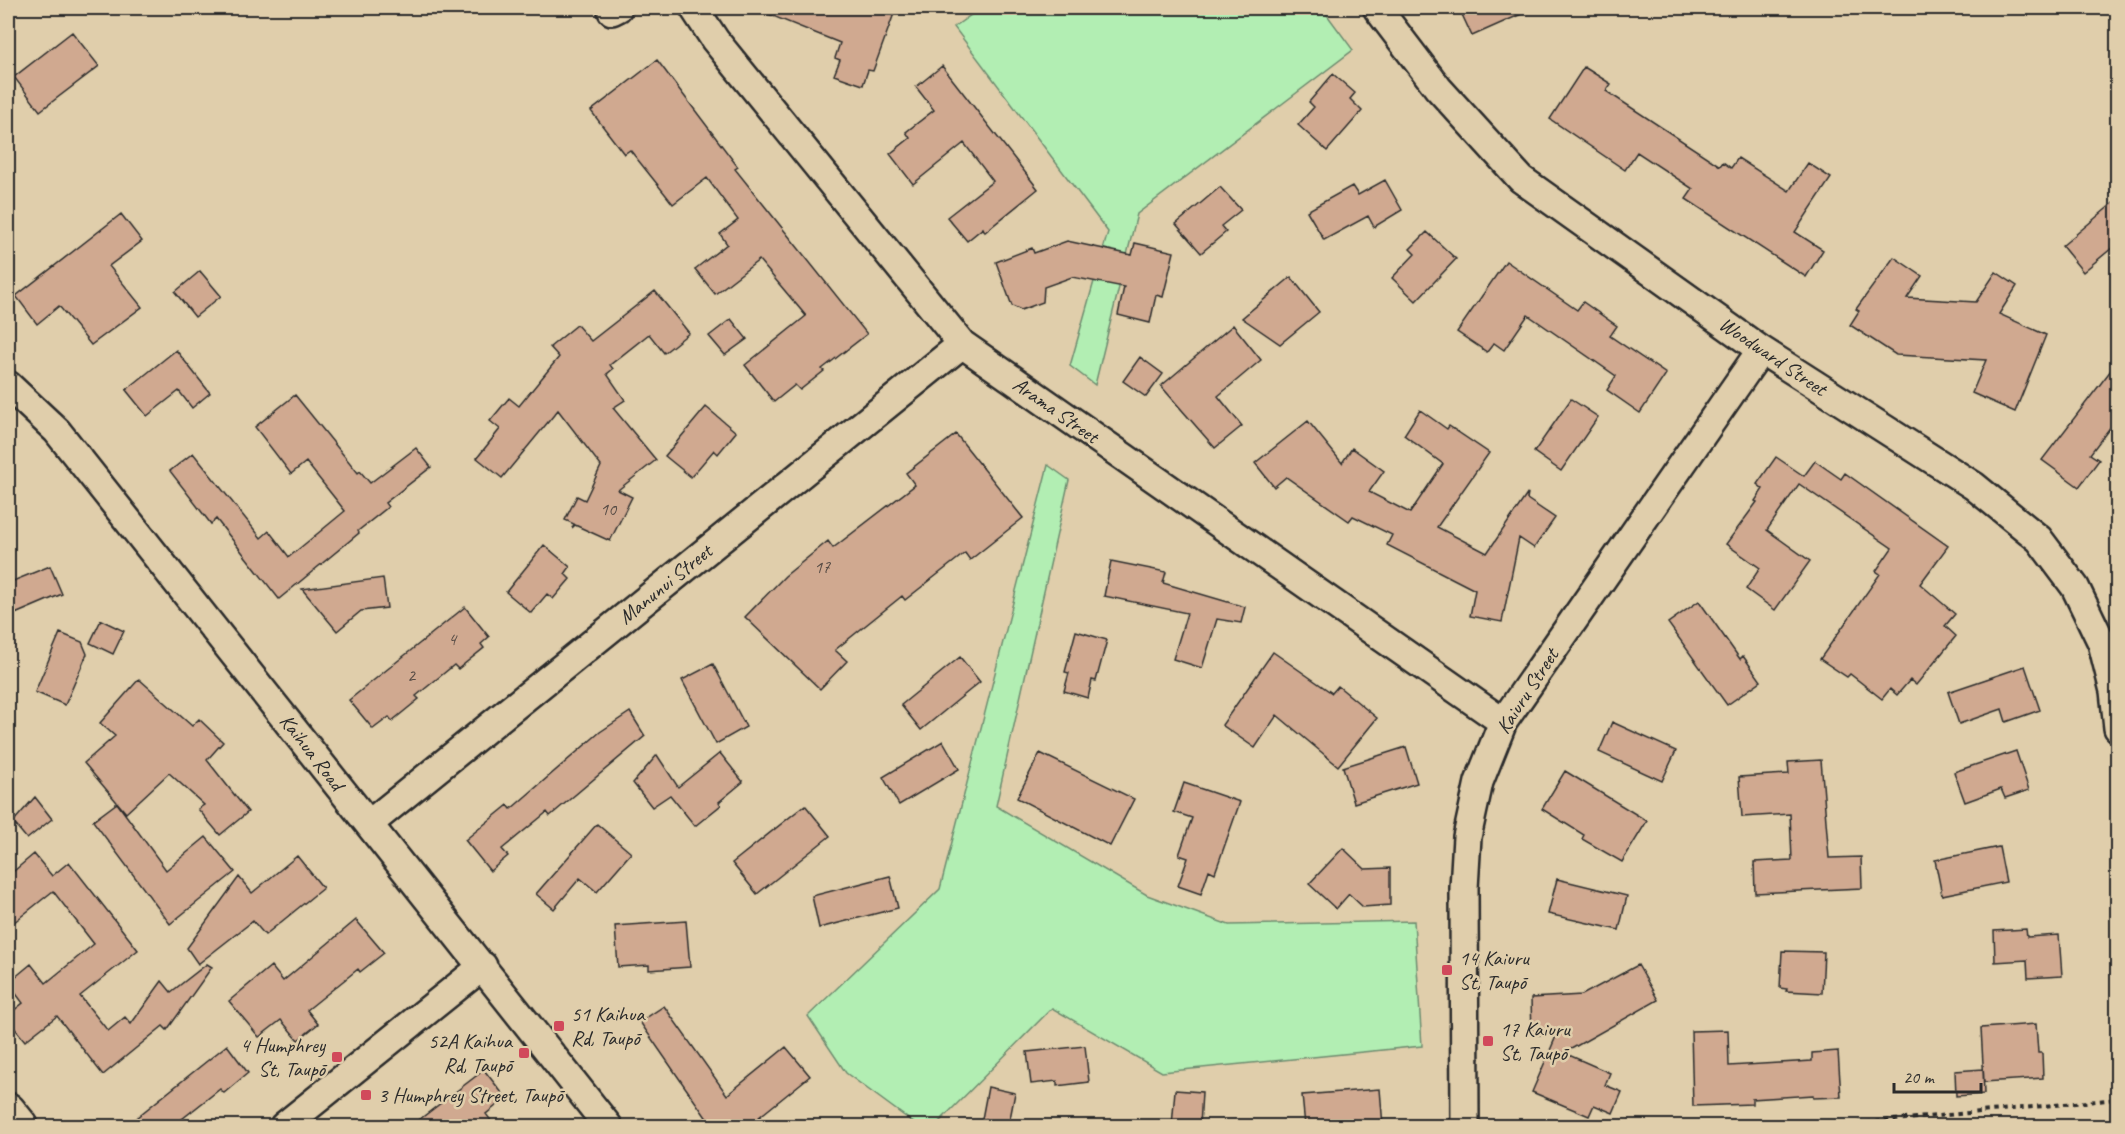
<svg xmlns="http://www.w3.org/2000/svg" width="2125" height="1134" viewBox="0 0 2125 1134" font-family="Caveat,sans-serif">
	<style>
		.green { fill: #b2eeb3; stroke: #6e8c6f; stroke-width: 1.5 }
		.building { fill: #d0a990; stroke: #2b2b2b; stroke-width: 1.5 }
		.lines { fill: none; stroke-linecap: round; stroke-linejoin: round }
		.street-casing { stroke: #2b2b2b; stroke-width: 32 }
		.secondary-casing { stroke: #2b2b2b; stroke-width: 38 }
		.path { stroke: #2b2b2b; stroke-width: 4; stroke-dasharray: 4.5 4.5; stroke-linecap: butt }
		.street { stroke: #e0ceab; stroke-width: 27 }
		.secondary { stroke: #e0ceab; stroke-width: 33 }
		.poi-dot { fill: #d1495b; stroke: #e0ceab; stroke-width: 2 }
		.labels { text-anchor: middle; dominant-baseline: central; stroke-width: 5; stroke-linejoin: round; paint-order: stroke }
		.number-label { font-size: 18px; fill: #544a44 }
		.street-label { font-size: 21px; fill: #2b2b2b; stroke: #e0ceab }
		.poi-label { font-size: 21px; fill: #2b2b2b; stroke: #e0ceab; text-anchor: start }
	</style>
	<rect width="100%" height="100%" fill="#e0ceab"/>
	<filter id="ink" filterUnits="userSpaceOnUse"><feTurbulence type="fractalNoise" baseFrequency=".0167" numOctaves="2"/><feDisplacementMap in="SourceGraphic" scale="12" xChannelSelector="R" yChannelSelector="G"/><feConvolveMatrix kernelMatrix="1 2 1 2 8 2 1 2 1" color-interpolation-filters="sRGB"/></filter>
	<g filter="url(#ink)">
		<path class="green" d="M981 8H1322L1353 50 1137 214 1095 385 1070 366 1108 232 954 27Z
			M1048 465 1069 480 996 806 1147 895 1229 925 1414 921 1422 1046 1162 1072 1052 1008 935 1126H918L846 1073 808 1016 940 889Z"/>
		<path class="building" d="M753 8H896L873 71 868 70 863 85 834 75 840 60 835 58 840 43Z
			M1459 8H1535L1472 36Z
			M72 32 99 66 40 111 14 77Z
			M657 60 738 167 735 169 867 334 822 369 824 371 800 390 795 385 774 402 745 365 806 316 759 260 715 294 695 269 727 244 720 234 738 220 707 178 673 204 630 150 624 154 591 111Z
			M942 66 1038 189 985 232 983 228 967 241 947 217 993 181 964 143 913 184 890 154 910 138 906 132 934 110 916 87Z
			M1584 67 1611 84 1606 91 1720 166 1723 162 1731 168 1738 158 1789 191 1808 163 1831 178 1795 232 1823 250 1806 277 1686 199 1693 189 1637 152 1625 170 1550 119Z
			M1333 74 1355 93 1350 99 1362 111 1327 151 1298 125 1314 107 1309 102Z
			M1385 180 1402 210 1374 227 1368 216 1324 240 1307 211 1352 186 1358 195Z
			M1220 187 1241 210 1221 226 1226 232 1201 253 1176 224Z
			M2118 199V243L2083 272 2062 246Z
			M121 214 142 241 109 266 142 307 91 345 59 306 37 324 16 296Z
			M1427 232 1456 259 1416 301 1392 278 1415 254 1410 249Z
			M1067 241 1132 255 1135 243 1174 252 1163 297 1156 295 1150 323 1118 315 1124 287 1072 277 1044 287 1043 302 1021 310 1012 306 996 262 1032 248 1034 253Z
			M1894 257 1922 276 1907 298 1976 302 1996 272 2017 286 1999 314 2046 335 2015 412 1972 393 1986 360 1896 355 1850 325 1859 311 1856 309Z
			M1506 261 1577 310 1583 302 1617 326 1610 336 1666 374 1640 413 1607 390 1616 376 1528 315 1504 350 1494 343 1487 352 1457 332Z
			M200 271 221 296 195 317 175 292Z
			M1291 277 1319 312 1280 344 1242 318Z
			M655 291 689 333 664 353 649 334 610 365 613 369 607 374 625 400 613 408 656 460 618 490 632 497 610 541 575 525 572 528 574 524 565 520 577 496 585 500 601 466 558 410 502 478 477 458 500 429 490 421 509 398 519 406 559 357 550 347 577 325 591 341Z
			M731 319 747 339 725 355 709 336Z
			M1233 325 1261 360 1218 396 1242 426 1215 448 1161 386Z
			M176 350 210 393 192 408 179 391 147 416 126 390Z
			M1140 357 1163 374 1146 397 1123 381Z
			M2118 361V417L2090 454 2099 460 2079 487 2042 460Z
			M295 395 358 473 360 471 370 483 416 448 431 467 385 503 388 507 358 531 359 533 279 599 216 519 211 524 170 471 193 453 261 538 269 531 289 557 345 511 306 462 291 474 255 427Z
			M1571 399 1598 417 1561 471 1534 452Z
			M706 407 736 432 718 454 714 450 691 477 665 456Z
			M1420 410 1447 429 1449 426 1489 453 1437 527 1487 553 1528 493 1527 499 1555 518 1534 548 1519 538 1502 622 1470 616 1475 590 1387 545 1392 535 1353 516 1349 521 1286 477 1274 487 1255 463 1308 421 1342 463 1352 448 1384 471 1369 492 1410 513 1443 464 1404 435Z
			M956 434 1023 518 970 560 965 553 905 600 902 596 835 650 847 661 820 689 745 617 785 576 828 541 833 548 915 485 906 473Z
			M1776 457 1804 476 1815 461 1841 479 1845 473 1948 546 1920 584 1955 614 1945 626 1956 636 1916 685 1910 680 1897 695 1890 689 1882 699 1850 674 1847 677 1820 659 1880 574 1876 571 1892 548 1799 484 1767 530 1810 561 1775 610 1746 589 1760 568 1726 544 1757 502 1755 501 1763 489 1757 484Z
			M544 545 570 567 565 574 570 579 553 599 547 594 531 613 506 592Z
			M1111 561 1166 572 1163 583 1245 607 1241 623 1217 619 1202 668 1173 659 1187 613 1104 596Z
			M50 566 62 594 8 617V583Z
			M383 578 387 608 361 611 337 631 302 589Z
			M1699 601 1740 659 1743 656 1761 681 1727 705 1668 623Z
			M465 607 489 637 481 644 484 648 458 669 454 665 416 696 419 699 392 721 389 717 373 729 349 700Z
			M101 620 124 631 113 654 90 643Z
			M1076 631 1107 640 1096 681 1092 680 1088 698 1064 691 1069 673 1065 672Z
			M60 633 82 642 87 654 65 705 35 692Z
			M1273 652 1332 693 1338 686 1377 718 1338 766 1277 715 1255 748 1222 725Z
			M960 657 980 682 921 730 901 705Z
			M713 664 746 727 716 744 682 680Z
			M2025 666 2040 710 2006 722 2002 709 1959 724 1948 692Z
			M139 679 192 726 199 719 223 742 207 760 248 812 220 835 198 809 204 805 169 773 126 813 84 763 115 736 100 723Z
			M630 712 645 736 550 816 547 812 502 849 508 856 490 871 465 840 508 805 511 809 600 732Z
			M1612 722 1676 751 1662 781 1599 752Z
			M943 741 959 769 899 805 883 777Z
			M1406 747 1417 783 1354 803 1343 767Z
			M2016 751 2029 790 2005 798 2001 789 1965 802 1954 772Z
			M720 753 743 782 719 802 721 805 695 826 670 795 652 807 633 783 657 755 678 787Z
			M1040 753 1134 799 1110 846 1017 798Z
			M1821 760 1829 858 1861 857 1862 888 1755 893 1754 862 1792 860 1790 814 1742 817 1739 777 1789 774 1788 762Z
			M1565 771 1647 821 1622 862 1582 839 1584 835 1542 809Z
			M1184 783 1240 802 1215 873 1209 870 1201 894 1178 886 1188 858 1179 855 1192 818 1174 812Z
			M35 797 52 819 27 839 13 822Z
			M117 803 166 870 206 837 235 872 170 924 93 821Z
			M805 805 830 836 757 894 732 863Z
			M597 824 631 853 597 892 580 878 554 909 536 894Z
			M1999 847 2006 882 1942 895 1935 860Z
			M1343 848 1365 869 1390 868V905L1363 907 1349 894 1336 909 1309 884Z
			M34 854 52 876 69 862 138 950 80 996 108 1031 125 1017 131 1024 162 981 171 992 207 964 212 967 167 1030 163 1026 103 1075 57 1016 25 1041 8 1020V1015L23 1003 8 983 31 964 46 983 94 944 53 891 8 927V876Z
			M297 856 323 888 265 935 253 921 198 964 187 948 239 877 252 893Z
			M890 876 898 908 819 928 812 896Z
			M1557 879 1627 896 1619 930 1548 914Z
			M356 920 384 953 360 972 358 969 307 1010 318 1024 298 1040 281 1020 259 1037 229 1001 271 966 283 981Z
			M686 921 690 967 649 970V965L618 967 615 926Z
			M2026 929 2027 937 2059 935 2062 976 2028 978 2027 960 1995 962 1994 931Z
			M1782 951 1824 952 1822 993 1786 991 1787 989 1780 988Z
			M1638 965 1658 1000 1564 1053 1610 1073 1605 1085 1622 1092 1613 1113 1594 1105 1589 1116 1532 1092 1557 1034 1532 1035 1531 998 1582 995Z
			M664 1006 727 1095 786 1047 810 1076 748 1126H712L640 1022Z
			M2036 1024 2038 1053H2042L2043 1078 1984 1082 1981 1028Z
			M1728 1030 1729 1066 1812 1061V1053L1838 1051 1841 1097 1813 1098V1095L1752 1099V1104L1693 1106 1691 1031Z
			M227 1045 248 1073 224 1093 220 1089 173 1126H126Z
			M1085 1046 1089 1082 1057 1086V1081L1031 1084 1027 1052Z
			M1983 1069 1984 1094 1956 1096 1955 1071Z
			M484 1070 506 1098 486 1114 495 1126H411Z
			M988 1087 1015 1093 1009 1124 982 1119Z
			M1380 1089 1383 1126H1305L1302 1095Z
			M1175 1090 1202 1092 1200 1126H1172Z"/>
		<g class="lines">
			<defs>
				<path id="street" d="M694 8 715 40 962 344 1503 722
					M1377 8 1438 88 1521 179 1761 350 1974 486 2039 539 2075 587 2102 643 2114 691 2118 728
					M612 11 618 8
					M8 385 57 431 608 1126
					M369 824 962 344
					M284 1126 483 966
					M1465 1126 1464 888 1467 837 1479 782 1503 722 1761 350"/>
				<path id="secondary" d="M8 1110 21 1126"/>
			</defs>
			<use href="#street" class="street-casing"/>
			<use href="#secondary" class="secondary-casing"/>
			<path class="path" d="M1831 1126 2118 1099"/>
			<use href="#street" class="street"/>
			<use href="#secondary" class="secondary"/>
		</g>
	</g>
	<g class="poi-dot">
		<rect x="1441" y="964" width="12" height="12" rx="3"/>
		<rect x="553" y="1020" width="12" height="12" rx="3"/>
		<rect x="1482" y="1035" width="12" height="12" rx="3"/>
		<rect x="518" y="1047" width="12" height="12" rx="3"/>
		<rect x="331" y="1051" width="12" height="12" rx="3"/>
		<rect x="360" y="1089" width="12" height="12" rx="3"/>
	</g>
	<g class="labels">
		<g class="number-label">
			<text x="608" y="509">10</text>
			<text x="822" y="567">17</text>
			<text x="452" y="639">4</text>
			<text x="411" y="675">2</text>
		</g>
		<g class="street-label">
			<text transform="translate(1773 356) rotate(34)">Woodward Street</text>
			<text transform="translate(1056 410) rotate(35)">Arama Street</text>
			<text transform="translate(665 584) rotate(-39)">Manunui Street</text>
			<text transform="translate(1527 691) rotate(-57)">Kaiuru Street</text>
			<text transform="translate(312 752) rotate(52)">Kaihua Road</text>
		</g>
		<g class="poi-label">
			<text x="1459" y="958">14 Kaiuru<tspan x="1459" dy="24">St, Taupō</tspan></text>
			<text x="571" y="1014">51 Kaihua<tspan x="571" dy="24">Rd, Taupō</tspan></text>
			<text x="1500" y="1029">17 Kaiuru<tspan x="1500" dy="24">St, Taupō</tspan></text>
			<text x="512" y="1041" text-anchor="end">52A Kaihua<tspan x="512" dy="24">Rd, Taupō</tspan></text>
			<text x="325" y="1045" text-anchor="end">4 Humphrey<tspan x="325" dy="24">St, Taupō</tspan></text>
			<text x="378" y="1095">3 Humphrey Street, Taupō</text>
		</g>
	</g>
	<rect width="2125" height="1134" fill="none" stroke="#e0ceab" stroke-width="30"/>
	<rect x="15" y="15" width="2095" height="1104" fill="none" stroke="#2b2b2b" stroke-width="2" filter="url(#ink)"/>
	<path d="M1894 1083v9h87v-9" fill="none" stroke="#2b2b2b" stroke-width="3"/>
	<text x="1903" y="1083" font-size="18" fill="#2b2b2b" stroke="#e0ceab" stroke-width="4.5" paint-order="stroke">20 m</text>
</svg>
